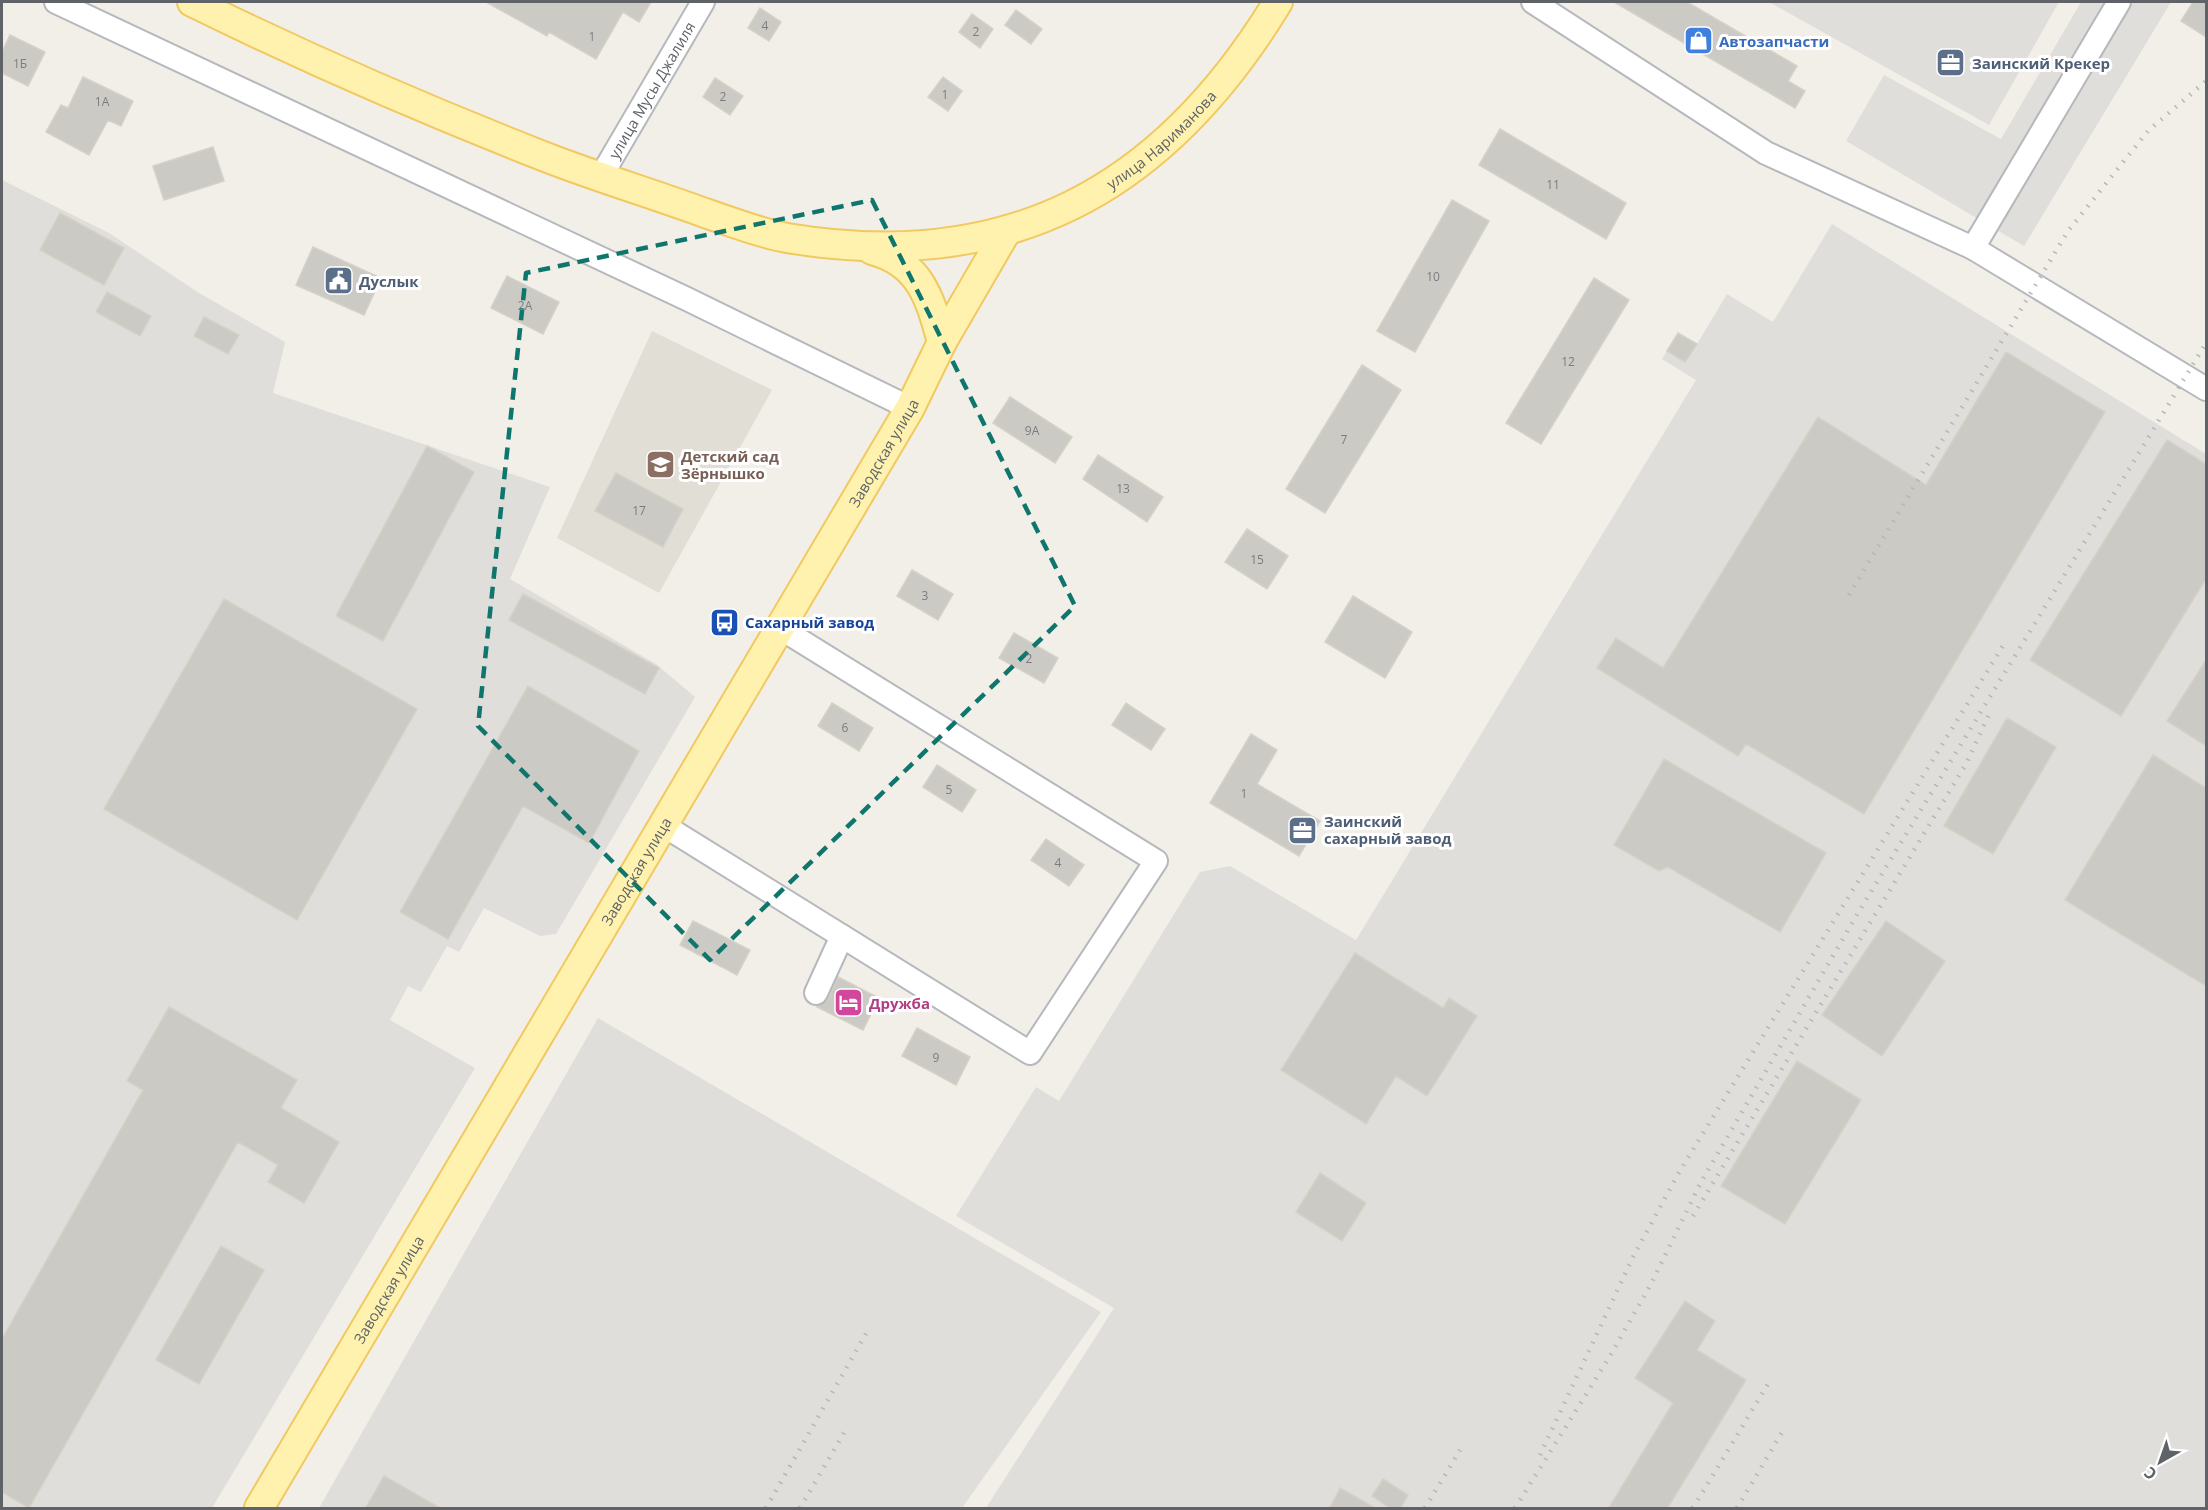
<svg xmlns="http://www.w3.org/2000/svg" width="2208" height="1510" viewBox="0 0 2208 1510" font-family="'Open Sans',sans-serif">
	<style>
		.industrial { fill: #e0deda }
		.education { fill: #e1ded6 }
		.building { fill: #cccac5; stroke: #d6d1c6; stroke-width: 1.5 }
		.lines { fill: none; stroke-linecap: round; stroke-linejoin: round }
		.minor-casing { stroke: #b5b8bc; stroke-width: 26 }
		.major-casing { stroke: #f2c960; stroke-width: 32 }
		.minor { stroke: #fff; stroke-width: 22 }
		.major { stroke: #fff2af; stroke-width: 28 }
		.rail { stroke: #b6b7b8; stroke-width: 4.5; stroke-dasharray: 1.5 8; stroke-linecap: butt }
		.marked { fill: none; stroke: #0f766e; stroke-width: 4.5; stroke-dasharray: 12 8; stroke-linejoin: round }
		.labels { text-anchor: middle; dominant-baseline: central; stroke-width: 6; stroke-linejoin: round; paint-order: stroke }
		.number-label { font-size: 12px; fill: #7a7d7f }
		.shop-label { font-size: 15px; font-weight: bold; fill: #366cbe; stroke: #fff; text-anchor: start }
		.service-label { font-size: 15px; font-weight: bold; fill: #4e5e75; stroke: #fff; text-anchor: start }
		.street-label { font-size: 15px; fill: #5f6368; stroke: #fff }
		.education-label { font-size: 15px; font-weight: bold; fill: #785e54; stroke: #fff; text-anchor: start }
		.transit-label { font-size: 15px; font-weight: bold; fill: #164399; stroke: #fff; text-anchor: start }
		.hotel-label { font-size: 15px; font-weight: bold; fill: #b23c85; stroke: #fff; text-anchor: start }
	</style>
	<rect width="100%" height="100%" fill="#f1efe8"/>
	<path class="industrial" d="M1769 2H2059L1989 125Z
		M2081 2H2171L2024 246 1846 141 1884 75 2001 139Z
		M2 180 109 233 199 293 285 342 273 393 550 487 510 579 656 664 695 697 556 934 540 936 484 908 459 952 447 946 421 992 408 986 390 1020 475 1068 212 1508H2Z
		M1832 224 2206 454V1508H986L1114 1308 956 1216 1036 1087 1059 1101 1200 872 1230 866 1356 940 1696 380 1662 359 1678 333 1697 344 1727 294 1773 322Z
		M598 1018 1101 1312 962 1508H319Z"/>
	<path class="education" d="M652 331 772 390 659 593 557 538Z"/>
	<path class="building" d="M486 2H651L639 22 623 12 596 59 549 32 547 36Z
		M1614 2H1687L1797 66 1788 81 1805 91 1795 108Z
		M2193 2H2206V37L2181 21Z
		M760 8 781 22 769 41 748 28Z
		M1016 10 1042 29 1031 44 1005 25Z
		M972 14 993 29 980 48 959 32Z
		M10 35 45 52 28 86 2 73V52Z
		M83 77 133 101 121 126 108 120 89 155 46 132 61 105 68 108Z
		M943 77 962 91 948 111 928 97Z
		M715 78 743 96 730 115 703 97Z
		M1500 129 1626 203 1606 239 1479 165Z
		M213 147 224 181 164 200 153 166Z
		M1452 200 1489 221 1415 352 1377 331Z
		M60 213 124 248 104 285 40 250Z
		M313 247 381 278 364 315 296 285Z
		M507 276 559 302 543 334 491 308Z
		M1594 278 1629 300 1541 444 1506 423Z
		M107 292 151 316 140 336 96 312Z
		M204 317 239 335 228 354 194 336Z
		M1678 333 1697 344 1685 362 1667 351Z
		M2006 352 2105 412 1864 814 1746 744 1738 756 1597 668 1616 638 1663 668 1818 417 1926 485Z
		M1362 365 1401 390 1325 513 1286 489Z
		M1010 397 1072 437 1055 463 993 423Z
		M2167 440 2206 464V579L2121 716 2030 660Z
		M427 446 474 472 383 641 336 616Z
		M1098 455 1163 497 1147 522 1083 479Z
		M616 473 683 509 663 547 595 511Z
		M1247 529 1288 556 1267 589 1225 562Z
		M912 570 953 594 938 620 897 596Z
		M523 594 659 668 645 694 509 620Z
		M1353 596 1412 632 1385 678 1325 642Z
		M224 599 417 709 297 920 104 809Z
		M1014 633 1058 658 1044 683 999 658Z
		M2206 660V746L2167 721Z
		M528 686 639 751 589 843 523 806 448 939 400 912Z
		M832 703 873 728 859 751 818 726Z
		M1126 703 1165 729 1151 750 1112 725Z
		M2007 718 2056 747 1993 854 1944 826Z
		M1251 734 1277 750 1257 784 1320 821 1299 856 1210 803Z
		M2153 755 2206 788V986L2065 900Z
		M1664 759 1826 853 1780 932 1668 867 1659 871 1614 845Z
		M937 765 976 790 962 812 923 787Z
		M1046 839 1084 865 1069 886 1031 860Z
		M693 921 750 950 737 975 680 945Z
		M1886 921 1945 961 1882 1056 1822 1015Z
		M1355 953 1443 1008 1449 998 1477 1016 1427 1096 1396 1076 1366 1124 1281 1070Z
		M838 977 879 998 863 1030 817 1007 828 999Z
		M169 1007 297 1080 281 1108 339 1142 304 1203 268 1182 278 1165 238 1142 29 1508 2 1492V1339L143 1090 127 1081Z
		M917 1028 970 1057 956 1085 902 1056Z
		M1797 1061 1861 1100 1785 1224 1721 1186Z
		M1320 1173 1366 1203 1342 1241 1296 1212Z
		M221 1246 264 1270 199 1384 156 1360Z
		M1685 1301 1715 1321 1697 1350 1746 1380 1667 1509H1608L1673 1403 1635 1378Z
		M384 1476 442 1509H365Z
		M1383 1479 1408 1495 1400 1509H1391L1372 1496Z
		M1340 1488 1377 1509H1329Z"/>
	<g class="lines">
		<defs>
			<g id="minor">
				<path d="M56 2 687 299 910 408"/>
				<path d="M1533 2 1766 153 1973 248 2206 389"/>
				<path id="s1" d="M600 178 703 2"/>
				<path d="M1973 248 2119 2"/>
				<path d="M663 825 1030 1053 1156 861 780 628"/>
				<path d="M816 993 842 936"/>
			</g>
			<g id="major">
				<path id="s2" d="M192 2C308 59 428 111 548 158 600 178 653 194 705 213 732 222 759 233 787 238 1009 275 1163 191 1278 2"/>
				<path d="M872 250C921 263 930 299 942 342"/>
				<path id="s3" d="M259 1508 910 408 942 342 1007 230"/>
			</g>
		</defs>
		<use href="#minor" class="minor-casing"/>
		<use href="#major" class="major-casing"/>
		<use href="#minor" class="minor"/>
		<use href="#major" class="major"/>
		<path class="rail" d="M1849 595 2068 231 2148 131 2206 81
			M1693 1216 1966 764 1991 710
			M1540 1455 1633 1257 1678 1174 2006 641
			M766 1508 868 1330
			M800 1508 848 1426
			M1425 1508 1460 1450
			M1515 1508 1610 1356 1652 1282 1700 1184 1858 913 2206 343
			M1693 1508 1768 1384
			M1737 1508 1784 1429"/>
	</g>
	<path class="marked" d="M872 200 1075 606 710 960 478 726 526 273Z"/>
	<defs>
		<symbol id="shop-square" viewBox="-11 -11 22 22"><rect x="-9" y="-9" width="18" height="18" rx="4" fill="#3f7fe0" stroke="#fff"/><path d="M-5-2.5h2.3a2.7 3.5 0 0 1 5.4 0H5L5.5 6h-11ZM-1.5-2.5h3a1.5 2.3 0 0 0-3 0Z" fill="#fff"/></symbol>
		<symbol id="office-square" viewBox="-11 -11 22 22"><rect x="-9" y="-9" width="18" height="18" rx="4" fill="#5c6f8a" stroke="#fff"/><path d="M-6-3h4V-5.5h4V-3h4V5H-6ZM-1-4.5V-3h2v-1.5ZM-6 0V1H6V0Z" fill="#fff"/></symbol>
		<symbol id="civic-square" viewBox="-11 -11 22 22"><rect x="-9" y="-9" width="18" height="18" rx="4" fill="#5c6f8a" stroke="#fff"/><path d="M-.6-6.5H3V-4.5H.6V-3L4-1V1h2V6H-6V1h2V-1L-.6-3ZM-1.2 2.5V6h2.4V2.5Z" fill="#fff"/></symbol>
		<symbol id="school-square" viewBox="-11 -11 22 22"><rect x="-9" y="-9" width="18" height="18" rx="4" fill="#8d6e63" stroke="#fff"/><path d="M0-5L7-2L0 1L-7-2ZM-4 1L0 2.5L4 1V4Q0 6-4 4Z" fill="#fff"/></symbol>
		<symbol id="bus-square" viewBox="-11 -11 22 22"><rect x="-9" y="-9" width="18" height="18" rx="4" fill="#1a4fb4" stroke="#fff"/><path d="M-5-6H5V4H4V6H2V4H-2V6H-4V4H-5ZM-3.5-4V0h7V-4ZM-3.5 1.2v1.5H-2V1.2ZM2 1.2v1.5H3.5V1.2Z" fill="#fff"/></symbol>
		<symbol id="hotel-square" viewBox="-11 -11 22 22"><rect x="-9" y="-9" width="18" height="18" rx="4" fill="#d1479c" stroke="#fff"/><path d="M-6-4.5h1.5V1H6V5H4.5V3h-9V5H-6ZM-4 0a1.8 1.8 0 1 1 3.6 0ZM.5 0V-2.5h3Q6-2.5 6 0Z" fill="#fff"/></symbol>
	</defs>
	<g fill-rule="evenodd">
		<use href="#shop-square" x="1682" y="24" width="33" height="33"/>
		<use href="#office-square" x="1934" y="46" width="33" height="33"/>
		<use href="#civic-square" x="322" y="264" width="33" height="33"/>
		<use href="#school-square" x="644" y="448" width="33" height="33"/>
		<use href="#bus-square" x="708" y="606" width="33" height="33"/>
		<use href="#office-square" x="1286" y="814" width="33" height="33"/>
		<use href="#hotel-square" x="832" y="986" width="33" height="33"/>
	</g>
	<g class="labels">
		<g class="number-label">
			<text x="765" y="25">4</text>
			<text x="976" y="31">2</text>
			<text x="592" y="36">1</text>
			<text x="20" y="63">1Б</text>
			<text x="945" y="94">1</text>
			<text x="723" y="96">2</text>
			<text x="102" y="101">1А</text>
			<text x="1553" y="184">11</text>
			<text x="1433" y="276">10</text>
			<text x="525" y="305">2А</text>
			<text x="1568" y="361">12</text>
			<text x="1032" y="430">9А</text>
			<text x="1344" y="439">7</text>
			<text x="1123" y="488">13</text>
			<text x="639" y="510">17</text>
			<text x="1257" y="559">15</text>
			<text x="925" y="595">3</text>
			<text x="1029" y="658">2</text>
			<text x="845" y="727">6</text>
			<text x="949" y="789">5</text>
			<text x="1244" y="793">1</text>
			<text x="1058" y="862">4</text>
			<text x="936" y="1057">9</text>
		</g>
		<g class="shop-label">
			<text x="1719" y="41">Автозапчасти</text>
		</g>
		<g class="service-label">
			<text x="1972" y="63">Заинский Крекер</text>
			<text x="359" y="281">Дуслык</text>
			<text x="1324" y="821">Заинский<tspan x="1324" dy="17">сахарный завод</tspan></text>
		</g>
		<g class="street-label">
			<text stroke="none"><textPath href="#s1" startOffset="102">улица Мусы Джалиля</textPath></text>
			<text stroke="none"><textPath href="#s2" startOffset="1044">улица Нариманова</textPath></text>
			<text stroke="none"><textPath href="#s3" startOffset="1226">Заводская улица</textPath></text>
			<text stroke="none"><textPath href="#s3" startOffset="740">Заводская улица</textPath></text>
			<text stroke="none"><textPath href="#s3" startOffset="254">Заводская улица</textPath></text>
		</g>
		<g class="education-label">
			<text x="681" y="456">Детский сад<tspan x="681" dy="17">Зёрнышко</tspan></text>
		</g>
		<g class="transit-label">
			<text x="745" y="622">Сахарный завод</text>
		</g>
		<g class="hotel-label">
			<text x="869" y="1003">Дружба</text>
		</g>
	</g>
	<rect width="2208" height="1510" fill="none" stroke="#5f6368" stroke-width="6"/>
	<g transform="translate(2160 1462) rotate(220)" stroke="#ffffff" stroke-width="4.5" paint-order="stroke">
	<path d="M0-4.5L10 22L0 15L-10 22Z" fill="#5f6368"/>
	<text y="-9" font-size="16" font-weight="bold" text-anchor="middle" fill="#5f6368">С</text>
	</g>
</svg>
